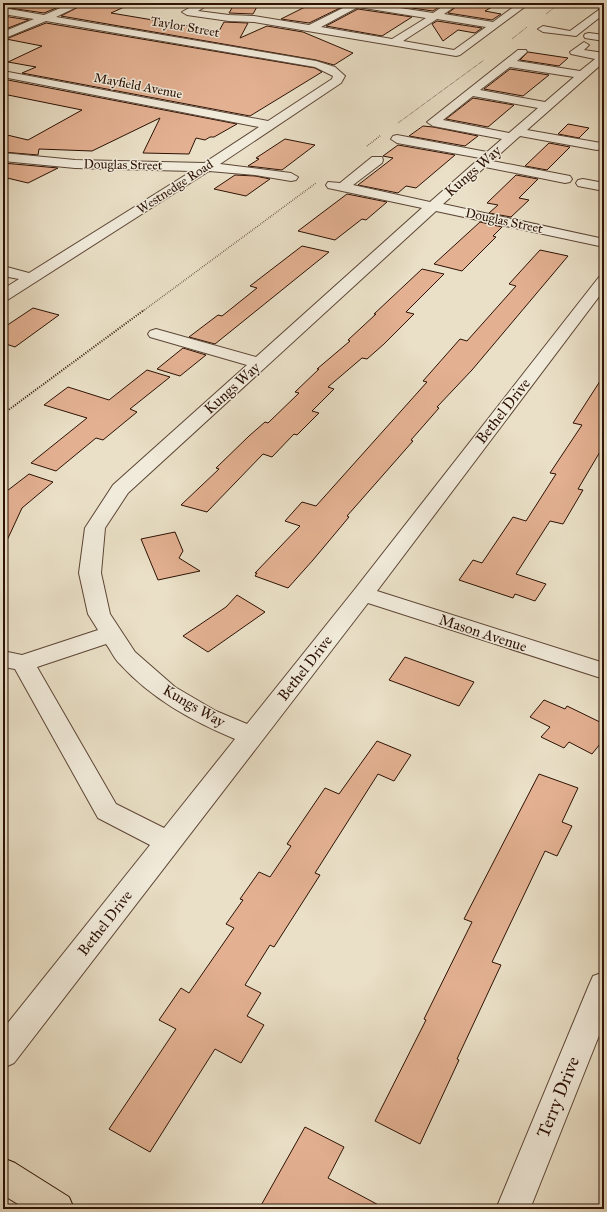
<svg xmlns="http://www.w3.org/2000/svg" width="607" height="1212" viewBox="0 0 607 1212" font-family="'IM FELL Great Primer',serif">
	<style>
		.building { fill: #e3b192; stroke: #2c1104 }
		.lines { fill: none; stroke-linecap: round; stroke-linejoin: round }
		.minor-casing { stroke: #5c4535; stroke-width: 2 }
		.major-casing { stroke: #2c1104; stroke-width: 2 }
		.path-far2 { stroke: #2c1104; stroke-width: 1; stroke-dasharray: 0.5 1; stroke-linecap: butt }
		.path-far1 { stroke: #2c1104; stroke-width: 1.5; stroke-dasharray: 0.5 1.5; stroke-linecap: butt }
		.path { stroke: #2c1104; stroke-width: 2; stroke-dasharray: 1 1.5; stroke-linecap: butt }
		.minor { fill: #f1ebdb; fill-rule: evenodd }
		.major { fill: #eae0c7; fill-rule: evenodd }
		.labels { text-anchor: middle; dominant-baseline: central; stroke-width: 3; stroke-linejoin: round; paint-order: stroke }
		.far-street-label { font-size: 13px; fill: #2c1104; stroke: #f1ebdb }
		.street-label { font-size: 15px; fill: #2c1104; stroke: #f1ebdb }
		.near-street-label { font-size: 18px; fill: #2c1104; stroke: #f1ebdb }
	</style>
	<rect width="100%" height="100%" fill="#eae0c7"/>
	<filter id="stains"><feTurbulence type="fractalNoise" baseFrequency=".005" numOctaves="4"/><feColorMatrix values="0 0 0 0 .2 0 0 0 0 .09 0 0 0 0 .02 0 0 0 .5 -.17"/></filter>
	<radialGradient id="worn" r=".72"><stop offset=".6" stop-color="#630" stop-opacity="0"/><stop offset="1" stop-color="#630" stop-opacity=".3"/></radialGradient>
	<path class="building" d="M3 3H68L44 13 3 7Z
		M86 3H133L111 13 219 31 224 22 248 23 240 38 267 26 303 32 353 53 334 65 316 60 61 16Z
		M235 3H259L253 14 229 13Z
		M313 3H342L344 6 309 23 281 19Z
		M377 3H445L433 11Z
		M461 3H499L485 11 501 14 492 20 448 13Z
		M358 9 412 17 382 36 326 26Z
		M3 16 29 20 3 30Z
		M437 21 482 28 475 33 458 30 443 41 432 24Z
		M46 23 315 68 322 72 250 116 22 73 36 67 8 62 42 46 6 39Z
		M528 52 568 58 559 66 520 60Z
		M510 69 549 75 523 96 484 89Z
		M8 80 237 124 214 137H210L205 140 196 138 189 154 143 153 160 118 92 151 39 149 38 155 3 152V134L28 140 82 110 3 94V82Z
		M473 98 514 105 488 127 446 119Z
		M568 124 589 128 579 138 558 134Z
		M423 126 433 127 478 136 465 146 409 136Z
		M285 139 315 145 282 170 248 166 259 159 256 158Z
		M549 143 570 147 547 170 525 166Z
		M398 145 455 155 416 188 406 186 398 193 358 185 393 158 383 156Z
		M3 163 58 168 28 183 3 177Z
		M235 175 255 176 270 179 246 196 214 189Z
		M516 175 538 179 519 198 529 200 511 217 489 213 498 205 487 203Z
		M347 194 387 202 366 220 362 219 335 240 298 231Z
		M480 222 502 227 493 236 496 237 462 271 434 264Z
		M302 246 329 252 215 344 189 337 218 315 222 316 257 288 250 286Z
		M540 250 568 256 472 370 437 407 439 408 411 440 413 441 347 516 349 517 313 560 288 588 255 576 257 573H255L300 526 285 521 302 502 316 506 427 382 423 381 460 339 467 341 516 286 509 284Z
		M422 269 444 274 406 312 414 314 384 344 367 359 362 358 328 387 334 389 312 411 319 413 297 435 294 434 272 457 263 454 207 512 181 505 219 469 216 468 249 436 265 422 268 423 299 393 295 392 319 369H317L350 341 348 340 376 314H374Z
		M33 308 59 315 15 347 3 343V328Z
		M183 348 206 355 180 376 157 369Z
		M147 370 170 377 130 409 137 412 103 440 96 438 56 471 31 463 87 418 44 405 68 387 109 400Z
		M604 375V445L578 489 583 490 563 524 550 521 516 574 546 584 535 601 515 594 513 598 459 580 473 560 482 563 513 517 526 521 556 474 550 473 582 425 573 423Z
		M29 474 53 482 22 508 3 549V494Z
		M175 532 183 551 179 558 200 571 158 580 141 539Z
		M237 595 265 612 208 652 183 636 226 607Z
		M405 657 474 682 459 706 389 680Z
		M544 700 565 709 567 706 604 724V739L592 754 569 742 564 748 541 737 550 727 530 717Z
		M377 741 411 755 394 781 378 774 315 873 320 875 274 947 270 945 245 985 261 993 247 1016 264 1025 241 1063 215 1049 150 1152 109 1129 176 1029 159 1020 181 988 189 993 234 928 226 924 243 900 240 899 259 872 270 877 291 846 287 844 325 788 339 794Z
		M539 774 578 788 562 822 572 826 557 856 545 851 492 962 501 965 457 1059 459 1060 420 1144 375 1121 426 1020 424 1019 472 922 464 919Z
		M305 1127 344 1147 328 1178 386 1209H259Z"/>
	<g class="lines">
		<defs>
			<path id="minor" d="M72 3H85L56 17 316 61 335 67 345 76 341 83 220 164 291 173 298 177 296 180 291 181 255 175 209 171 9 299 3 301V289L19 279 3 276V266L29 273 192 171 75 168 3 161V153L75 160 204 163 259 127 3 77V71L268 121 332 79 333 76 315 67 46 21 3 39V32L34 19 3 14V8L44 15Z
				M198 3H211L198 11 229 15 254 16 309 25 347 6 343 3H367L433 13 448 3H460L444 14 493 22 519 3H530L460 55 456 56 254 22 229 21 187 15 182 12ZM358 7 426 18 392 39 321 27ZM437 19 486 27 454 50 403 41Z
				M604 6V14L576 36 543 32 538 29 543 26 570 31Z
				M589 33 604 35V41L585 38 584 36 585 34Z
				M584 42 589 45 584 50 604 53V62L527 130 601 143 603 146 601 149 597 150 520 136 492 161 570 176 572 179 570 182 565 183 485 167 443 204 604 239V247L436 211 128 493 105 528 101 573 110 614 135 652 175 687 216 711 247 724 355 589 599 277 604 275V290L377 591 604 663V679L368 603 14 1063 3 1068V1029L150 845 98 818 15 669 3 667V651L22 655 98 630 88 614 79 573 85 528 113 485 247 365 150 337 148 334 150 331 156 329 256 357 422 208 328 188 326 185 328 182 340 183 372 157H382L383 160 382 163 353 185 430 202 480 158 397 143 391 139 393 136 397 135 487 152 502 139 433 126 427 122 518 50H526L527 52 517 61 580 71 595 59 571 54 570 52ZM510 67 574 77 545 102 480 90ZM473 96 538 108 509 133 443 120ZM106 644C111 650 114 659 120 664 152 699 192 721 235 739L164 828 116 804 37 667Z
				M583 179 604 183V191L578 186 576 183 578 180Z
				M604 972V1023L530 1209H496L589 985 593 976Z"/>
			<path id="major" d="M3 1158 15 1163 69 1197 74 1209H26L3 1195Z"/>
		</defs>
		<use href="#minor" class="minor-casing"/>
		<use href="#major" class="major-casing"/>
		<path class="path-far2" d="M546 14 560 3
			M512 39 527 27
			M398 123 484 60"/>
		<path class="path-far1" d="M367 146 381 135
			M143 311 316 183"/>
		<path class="path" d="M3 414 144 310"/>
		<use href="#minor" class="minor"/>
		<use href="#major" class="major"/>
	</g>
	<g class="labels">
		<g class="far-street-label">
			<text transform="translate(185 27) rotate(10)">Taylor Street</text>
			<text transform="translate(138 86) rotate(11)">Mayfield Avenue</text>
			<text transform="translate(123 165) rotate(1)">Douglas Street</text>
			<text transform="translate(175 187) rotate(-33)">Westnedge Road</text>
			<text transform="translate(504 221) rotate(12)">Douglas Street</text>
		</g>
		<g class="street-label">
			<text transform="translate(473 171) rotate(-41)">Kungs Way</text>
			<text transform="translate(232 388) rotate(-42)">Kungs Way</text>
			<text transform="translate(503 411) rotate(-52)">Bethel Drive</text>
			<text transform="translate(483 633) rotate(18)">Mason Avenue</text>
			<text transform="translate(305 668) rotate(-52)">Bethel Drive</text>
			<text transform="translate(194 706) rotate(30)">Kungs Way</text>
			<text transform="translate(105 923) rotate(-52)">Bethel Drive</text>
		</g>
		<g class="near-street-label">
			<text transform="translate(558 1097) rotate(-68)">Terry Drive</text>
		</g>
	</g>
	<rect width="607" height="1212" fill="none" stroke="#eae0c7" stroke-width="16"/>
	<rect x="4" y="4" width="599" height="1204" fill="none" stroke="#2c1104" stroke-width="2"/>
	<rect x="8" y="8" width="591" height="1196" fill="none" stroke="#2c1104"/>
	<rect width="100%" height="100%" filter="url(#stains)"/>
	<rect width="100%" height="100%" fill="url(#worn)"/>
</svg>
